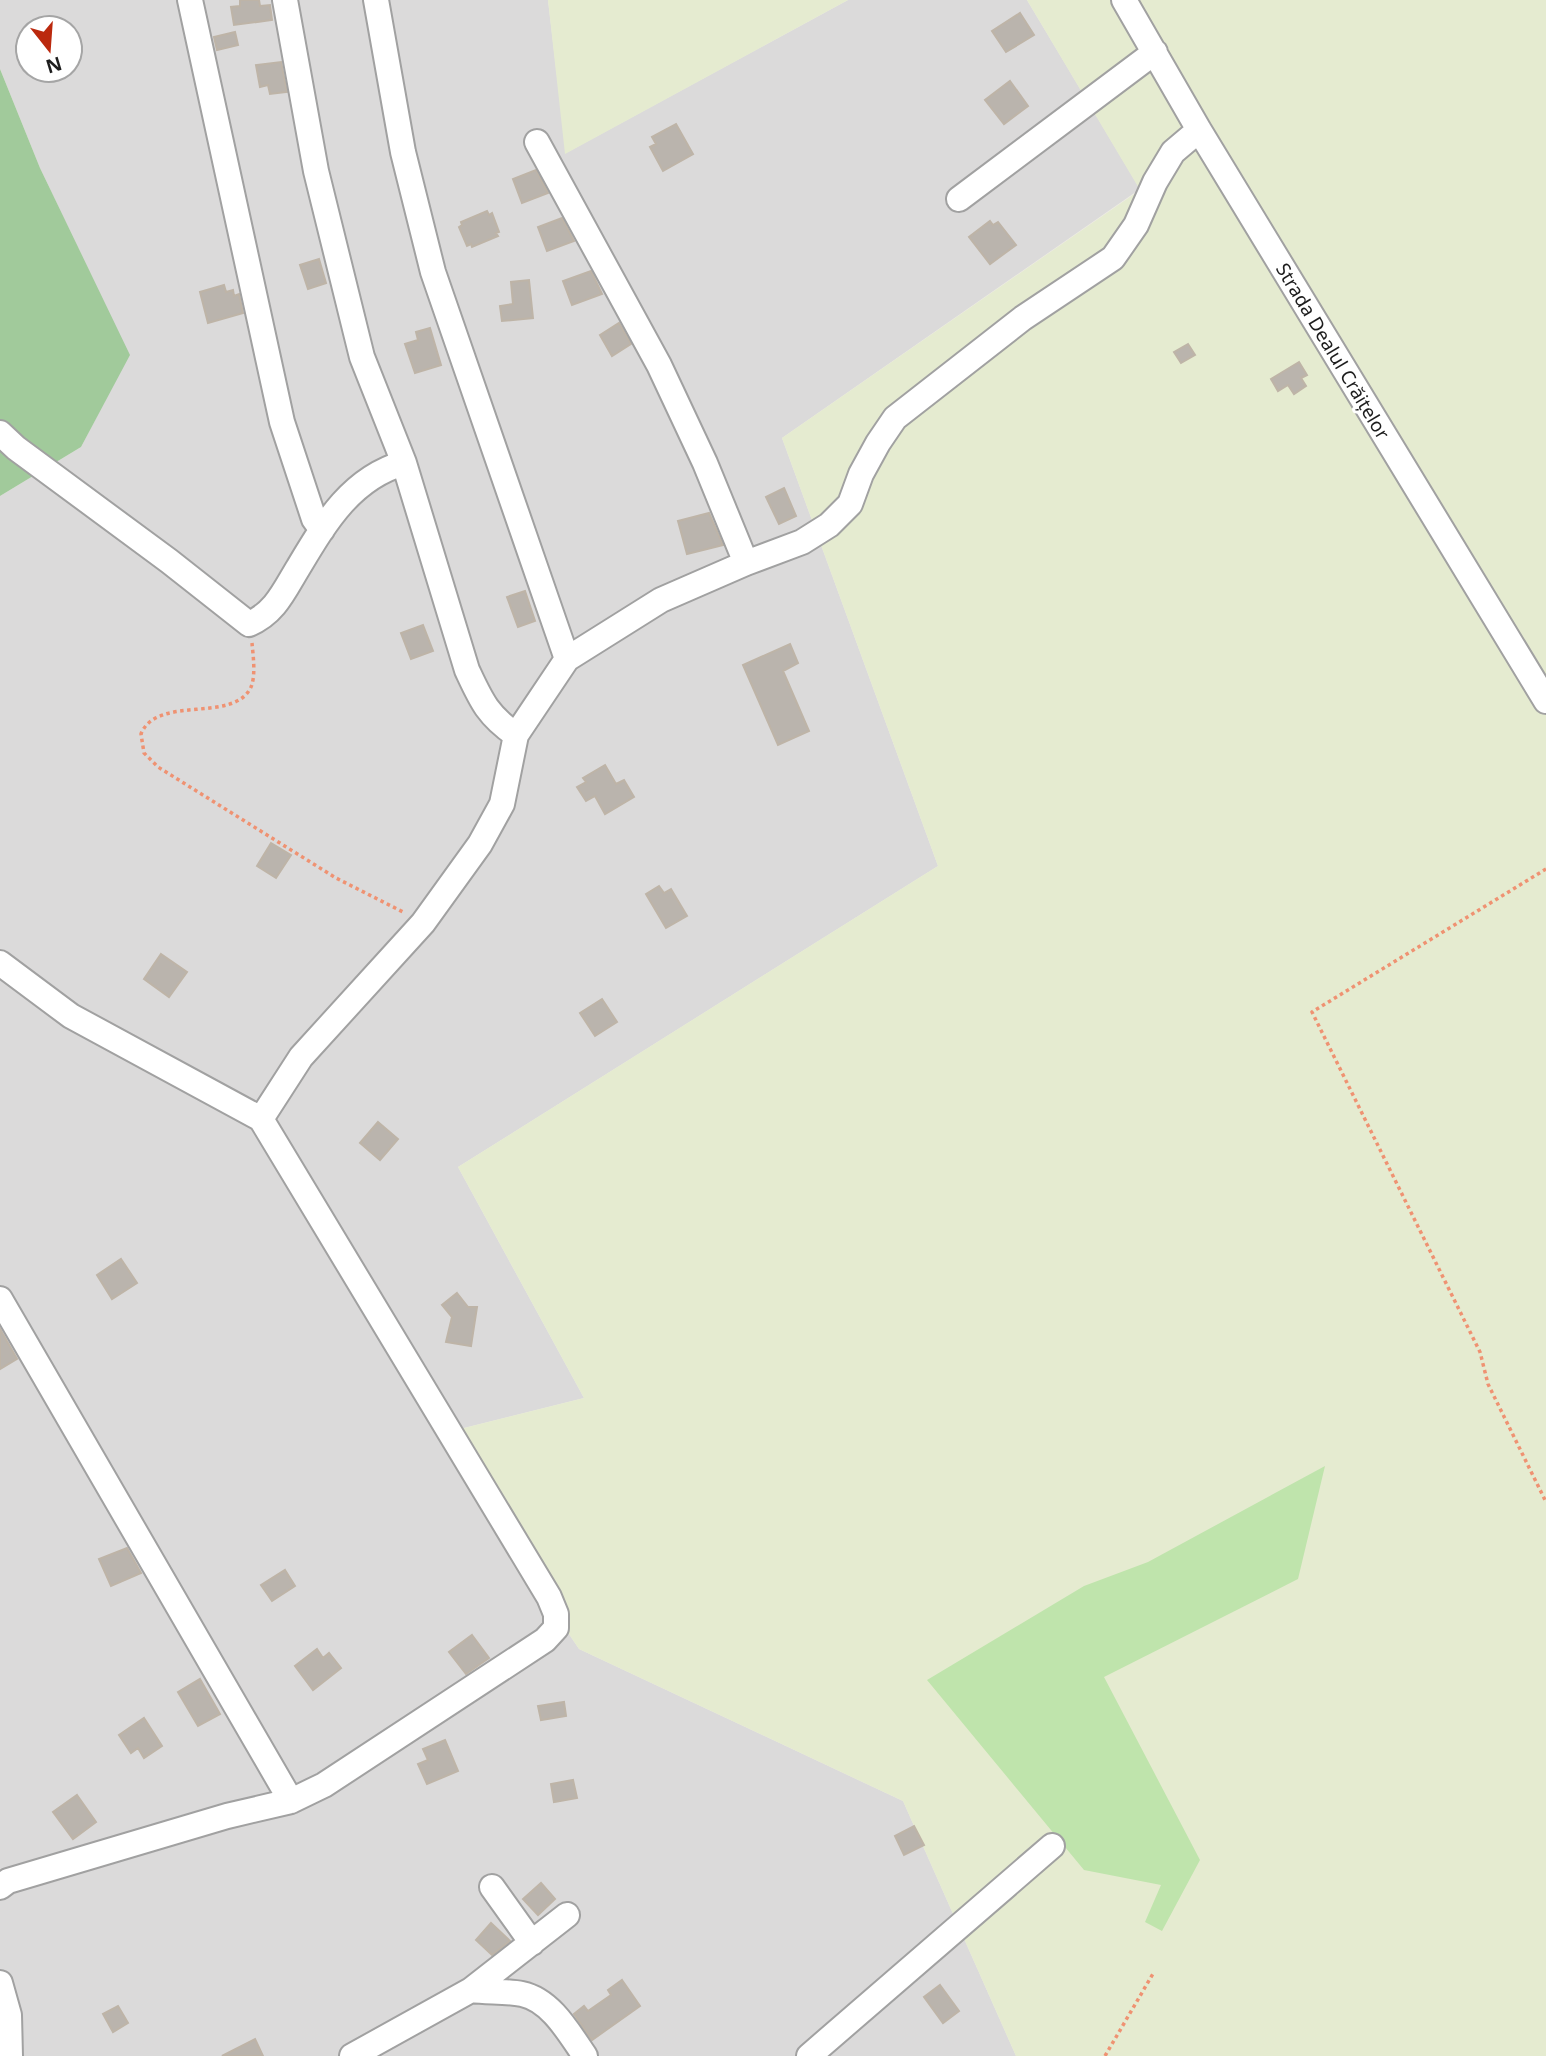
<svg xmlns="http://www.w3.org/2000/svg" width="1546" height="2056" viewBox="0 0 1546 2056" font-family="'Noto Sans',sans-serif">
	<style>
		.residential { fill: #dbdada; fill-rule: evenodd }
		.farmland { fill: #e5ebd0 }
		.grass { fill: #bfe4ac }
		.forest { fill: #a1ca9b }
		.building { fill: #bab4ad; stroke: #beb4a7; stroke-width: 2 }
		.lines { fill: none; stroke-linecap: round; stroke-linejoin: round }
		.minor-casing { stroke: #a1a1a1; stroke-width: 28 }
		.path { stroke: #ef9272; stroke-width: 3.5; stroke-dasharray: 3.5 3.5; stroke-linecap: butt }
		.minor { stroke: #fff; stroke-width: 24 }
		.labels { text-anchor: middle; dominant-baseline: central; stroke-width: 6; stroke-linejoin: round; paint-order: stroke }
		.street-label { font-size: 19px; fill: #1d1d1d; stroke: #fff }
	</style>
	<rect width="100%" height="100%" fill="#edebe3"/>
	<path class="residential" d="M0 0H548L566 153 848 0H1027L1140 189 782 438 938 866 458 1167 584 1398 436 1435 579 1649 903 1801 1016 2056H0V496L81 447 129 355 40 168 0 69ZM28 28H70V70H28Z"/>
	<path class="farmland" d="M548 0H848L565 154Z
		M1027 0H1546V2056H1016L903 1801 579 1649 436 1435 584 1398 458 1167 938 866 782 438 1140 190Z"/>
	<path class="grass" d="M1325 1466 1298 1579 1104 1677 1200 1860 1162 1931 1145 1922 1161 1885 1084 1870 927 1680 1084 1586 1148 1562Z"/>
	<path class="forest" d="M0 69 40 168 130 355 81 447 0 496Z"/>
	<path class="building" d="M240 0H259L260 6 270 5 272 20 234 25 231 7 240 6Z
		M1020 13 1034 35 1006 52 992 31Z
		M235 32 238 45 217 50 214 37Z
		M281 62 287 92 270 94 268 85 260 87 256 65Z
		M1010 81 1028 106 1004 124 985 100Z
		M676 124 693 154 663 171 650 147 656 144 652 137Z
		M536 170 548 193 522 203 513 179Z
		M487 211 489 215 492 213 499 232 496 233 498 236 472 247 471 244 467 246 459 227 462 225 461 222Z
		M562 218 574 241 547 251 538 227Z
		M990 221 993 225 998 222 1016 245 990 264 969 237Z
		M319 259 326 283 308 289 300 265Z
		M591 271 602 294 572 305 563 281Z
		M529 280 533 318 502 321 500 306 513 304 511 282Z
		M224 285 226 292 233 290 234 296 239 294 243 313 208 323 200 292Z
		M619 323 631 344 612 356 600 335Z
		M430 328 441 365 415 373 405 344 418 340 416 332Z
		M1188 344 1195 355 1181 363 1174 352Z
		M1299 362 1307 375 1301 378 1306 386 1294 394 1288 385 1278 391 1271 379Z
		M784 488 796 516 779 524 766 497Z
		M709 513 723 545 687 554 678 521Z
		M525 591 535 621 518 627 507 597Z
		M423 625 433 651 411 659 401 633Z
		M790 644 798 663 783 671 809 731 778 745 743 665Z
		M605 765 616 784 624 780 634 797 605 814 595 796 586 801 577 787 586 782 583 778Z
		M271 843 291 855 276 878 257 866Z
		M659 886 664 893 671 889 687 916 666 928 646 894Z
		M161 954 187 972 169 997 144 979Z
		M602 999 617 1022 595 1036 580 1013Z
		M378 1122 398 1139 380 1160 360 1143Z
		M121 1259 137 1283 112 1299 97 1275Z
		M457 1293 468 1307H477L471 1346 446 1342 452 1317 442 1305Z
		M0 1329 17 1359 0 1369Z
		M127 1548 141 1573 111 1586 99 1559Z
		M285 1570 295 1586 272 1601 261 1585Z
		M472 1635 489 1658 466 1674 449 1652Z
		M317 1649 323 1658 329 1653 341 1668 313 1690 295 1666Z
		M200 1679 220 1714 198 1726 178 1692Z
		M564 1702 566 1716 541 1720 538 1706Z
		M144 1718 162 1746 144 1758 138 1748 131 1753 119 1735Z
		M445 1740 458 1771 427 1784 418 1764 428 1760 423 1749Z
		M573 1780 577 1798 554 1802 551 1784Z
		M77 1795 96 1822 73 1839 53 1812Z
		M914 1826 924 1845 904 1855 895 1836Z
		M541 1883 555 1899 538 1915 523 1899Z
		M491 1923 510 1941 492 1955 476 1940Z
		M622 1980 640 2006 592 2040 574 2014 584 2006 588 2011 611 1995 608 1990Z
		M940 1985 959 2011 943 2023 924 1997Z
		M118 2006 128 2023 113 2032 103 2014Z
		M255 2039 263 2056H222Z"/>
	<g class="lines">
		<defs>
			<path id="minor" d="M190 0 282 422 314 519 322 530
				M285 0 316 171 362 357 404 463
				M376 0 403 152 433 272 567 659
				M1124 0 1199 130 1546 701
				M537 142 659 365 705 463 746 563
				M959 199 1155 52
				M0 433 16 448 169 561 249 624C275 613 284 591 298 568 325 523 351 478 404 463L467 670C481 700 487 715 516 735L567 659 661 600 746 563 802 542 829 525 850 504 861 474 878 443 895 418 1023 318 1113 258 1136 225 1155 182 1173 152 1199 130
				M0 963 71 1016 261 1119
				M0 1299 291 1801
				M0 1887 8 1881 227 1816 291 1801 324 1785 545 1640 556 1628V1614L549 1597 261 1119 301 1057 423 923 480 844 502 804 516 735
				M492 1887 532 1943
				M0 1983 9 2015 10 2056
				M471 1990C488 1992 506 1991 522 1994 551 2000 569 2033 585 2056
				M352 2056 471 1990 567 1915
				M809 2056 1052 1846"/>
		</defs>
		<use href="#minor" class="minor-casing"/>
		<path class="path" d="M252 643C253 655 256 675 251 687 234 724 157 694 141 734L144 753 158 767 336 878 405 913
			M1546 869 1312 1012 1480 1352 1488 1384 1546 1502
			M1105 2056 1154 1972"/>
		<use href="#minor" class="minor"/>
	</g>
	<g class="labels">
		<g class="street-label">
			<text transform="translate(1333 351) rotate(59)">Strada Dealul Crăițelor</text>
		</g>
	</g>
	<g transform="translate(49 49) rotate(163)"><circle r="33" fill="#ffffff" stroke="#a5a5a5" stroke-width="2"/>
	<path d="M0-5L12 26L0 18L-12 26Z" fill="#bb290e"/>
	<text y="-10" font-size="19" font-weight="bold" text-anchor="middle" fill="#1d1d1d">N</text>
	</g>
</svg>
